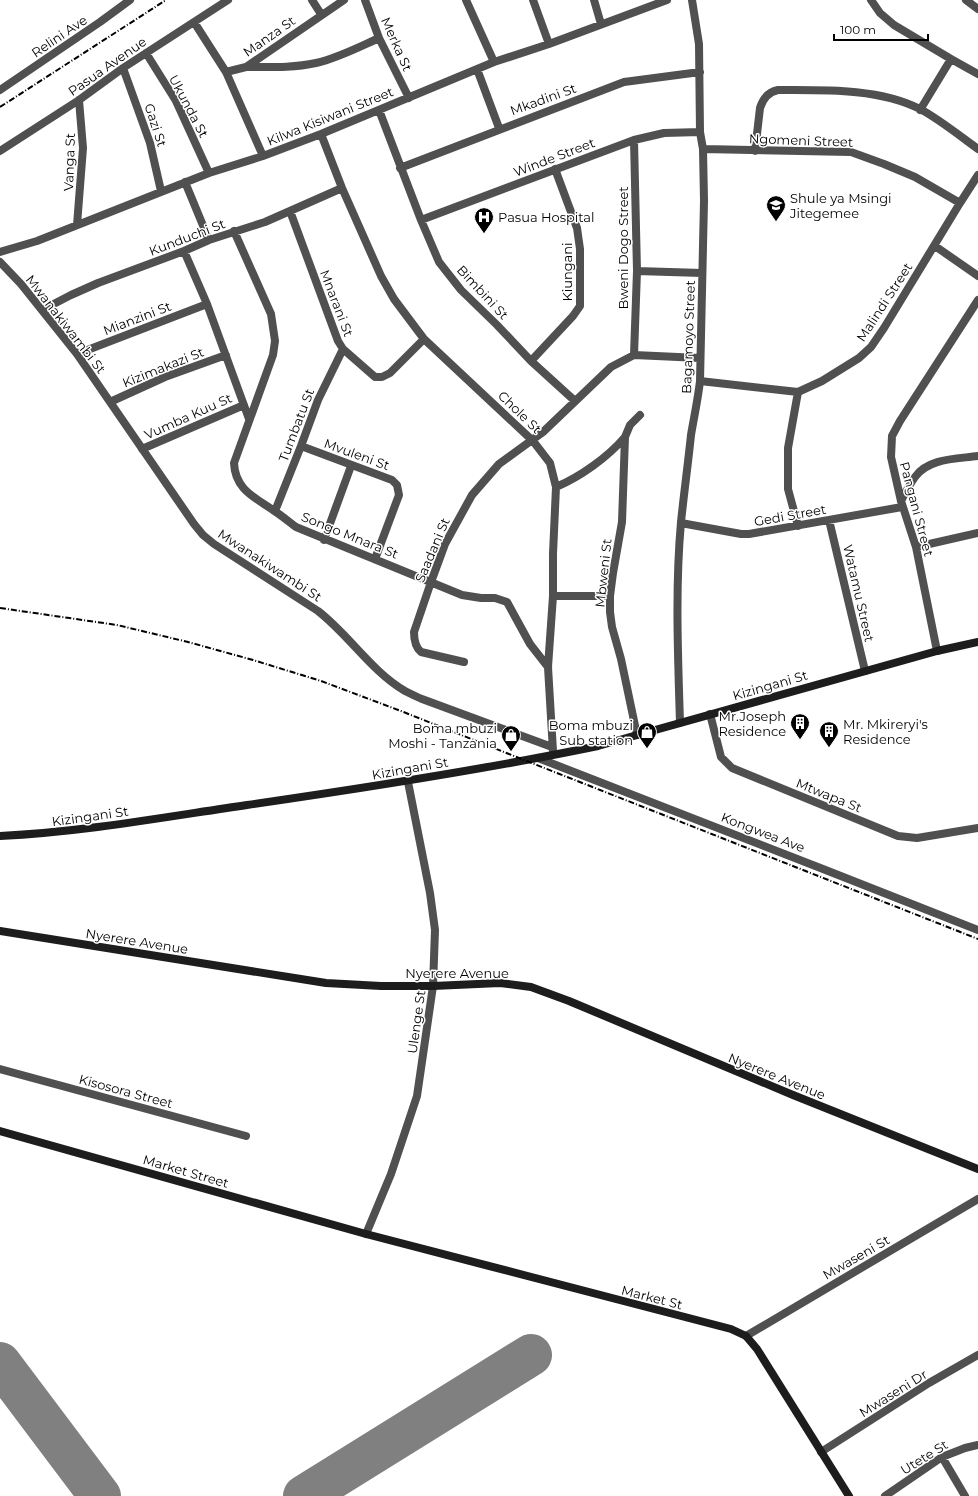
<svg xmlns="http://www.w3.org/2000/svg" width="978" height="1496" viewBox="0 0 978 1496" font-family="Montserrat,sans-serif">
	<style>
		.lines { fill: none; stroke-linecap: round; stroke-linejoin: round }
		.runway { stroke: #808080; stroke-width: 42 }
		.street { stroke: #505050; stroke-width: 8 }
		.secondary { stroke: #1d1d1d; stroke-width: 8 }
		.rail { stroke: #000; stroke-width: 2; stroke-dasharray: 6 2 1 2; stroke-linecap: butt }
		.labels { text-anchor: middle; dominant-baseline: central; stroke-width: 3; stroke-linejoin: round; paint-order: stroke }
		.street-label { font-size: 13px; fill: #000; stroke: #fff }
		.poi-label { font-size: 13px; fill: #000; stroke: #fff; text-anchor: start }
	</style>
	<rect width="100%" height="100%" fill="#fff"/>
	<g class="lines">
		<path class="runway" d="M0 1363 100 1496
			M304 1496 531 1355"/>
		<path class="street" d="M312 0 321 14
			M365 0 379 38 409 98
			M466 0 494 62
			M533 0 549 44
			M594 0 601 24
			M871 0 880 13 894 25 951 59 978 74
			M966 0 978 9
			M194 22 226 72 263 156
			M146 53 176 101 209 173
			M246 67C270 67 293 68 316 63 338 58 359 47 379 38
			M123 68 150 143 161 191
			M477 69 499 128
			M226 72 246 67 344 0
			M0 90 100 22 130 0
			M379 110 421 220 439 262 461 290 497 325 531 361 575 401
			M920 110 951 59
			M321 134 342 188 381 276 394 299 424 339 533 441 550 463 556 487 553 554V596L548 667 553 751
			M634 140 637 271 634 355
			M703 149 851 152 884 164 915 177 960 203
			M0 151 79 100 123 68 228 0
			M755 151 760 108C763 98 768 92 778 90 823 90 879 88 920 109 939 119 960 136 978 149
			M400 168 624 82 700 72
			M185 182 209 240
			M290 211 338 341 343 349 375 377H382L390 373 424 339
			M421 220 634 140 664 133 700 132
			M77 225 83 148 79 100
			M234 231 271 314 275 341 273 355 234 463C235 489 254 497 273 510 281 515 288 521 296 527L462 595 481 598H495L507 602 530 644 548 667
			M935 246 978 276
			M184 251 207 304 249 419
			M0 252 37 241 209 173 263 156 321 134 494 62 549 44 667 0
			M0 262 21 284 77 354 194 524 203 535 214 544 318 611C349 635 371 671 405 691 411 694 417 697 422 699L552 747
			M637 271 702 273
			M42 310 71 295 98 283 184 251 209 240 265 222 342 188
			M77 354 207 304
			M531 361 573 316 580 306V249L577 228 555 169
			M700 381 798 392 822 381 859 358 871 347 884 328 960 203 978 175
			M110 402 165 377 226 355
			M301 446 392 480 397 485 399 495 375 559
			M142 449 244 405
			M556 487C580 477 608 457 625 437
			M901 501C905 493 910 484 915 477 928 458 957 459 978 456
			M275 511 301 446 318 400 343 349
			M829 520 865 671
			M681 523 741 534H749L902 507
			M798 526 788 489V448L798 392
			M324 540 351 466
			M916 547 978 533
			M553 596H610
			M937 651 916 547 901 501 891 457 892 436 900 421 978 300
			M464 662 421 652C415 647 414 640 414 632L431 582 445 544 472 495 499 464 543 432 611 367 634 355 700 358
			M710 714 721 757 732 768 898 836 917 838 978 828
			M680 723C678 656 675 589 681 522 684 493 688 464 691 435 694 417 698 399 700 381L704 201 703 149 700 132 699 44 692 0
			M637 735 621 659 612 627 610 612V596L613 573 622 522 625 437 630 425 640 415
			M538 758 823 869 978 930
			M0 1069 246 1136
			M366 1234 391 1174 417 1096 433 986 435 930 430 893 408 782
			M746 1336 978 1199
			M821 1452 929 1383 978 1355
			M942 1457 965 1496
			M885 1496 942 1457 965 1448 978 1445"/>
		<path class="secondary" d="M0 836C83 832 165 817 247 805 365 788 482 770 598 746L937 651 978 642
			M0 931 326 983 381 986H433L500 983 531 987 569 1001 793 1095 978 1169
			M0 1131 366 1234 731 1329 746 1336 757 1349 849 1496"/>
		<path class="rail" d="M0 107 166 0
			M0 608 117 625 188 642 253 660 321 681 401 711 524 760 978 939"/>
	</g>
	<defs>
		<symbol id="school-pin" viewBox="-11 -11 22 30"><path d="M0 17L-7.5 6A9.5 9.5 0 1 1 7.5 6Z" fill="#000" stroke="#fff"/><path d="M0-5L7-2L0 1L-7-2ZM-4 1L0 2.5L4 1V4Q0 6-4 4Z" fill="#fff"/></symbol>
		<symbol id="hospital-pin" viewBox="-11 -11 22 30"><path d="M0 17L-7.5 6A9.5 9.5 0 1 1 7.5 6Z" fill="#000" stroke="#fff"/><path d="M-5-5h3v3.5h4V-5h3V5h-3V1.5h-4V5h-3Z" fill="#fff"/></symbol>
		<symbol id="building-pin" viewBox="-11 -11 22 30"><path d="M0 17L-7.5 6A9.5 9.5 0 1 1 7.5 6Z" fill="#000" stroke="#fff"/><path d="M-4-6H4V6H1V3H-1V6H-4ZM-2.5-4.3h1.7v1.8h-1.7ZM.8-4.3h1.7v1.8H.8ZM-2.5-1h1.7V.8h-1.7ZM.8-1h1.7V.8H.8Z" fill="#fff"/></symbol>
		<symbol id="shop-pin" viewBox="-11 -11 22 30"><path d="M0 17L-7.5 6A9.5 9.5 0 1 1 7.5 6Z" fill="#000" stroke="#fff"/><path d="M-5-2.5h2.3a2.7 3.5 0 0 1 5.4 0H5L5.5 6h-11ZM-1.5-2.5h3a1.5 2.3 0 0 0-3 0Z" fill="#fff"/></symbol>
	</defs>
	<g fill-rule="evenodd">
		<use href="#school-pin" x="765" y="194" width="22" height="30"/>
		<use href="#hospital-pin" x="473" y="206" width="22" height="30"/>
		<use href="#building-pin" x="789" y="712" width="22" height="30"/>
		<use href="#building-pin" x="818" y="720" width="22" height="30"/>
		<use href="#shop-pin" x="636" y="721" width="22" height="30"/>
		<use href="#shop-pin" x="500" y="724" width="22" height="30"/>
	</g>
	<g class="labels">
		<g class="street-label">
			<text transform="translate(59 36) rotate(-34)">Relini Ave</text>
			<text transform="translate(269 36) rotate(-35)">Manza St</text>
			<text transform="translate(397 44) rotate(66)">Merka St</text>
			<text transform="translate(107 66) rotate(-35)">Pasua Avenue</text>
			<text transform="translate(543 99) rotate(-20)">Mkadini St</text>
			<text transform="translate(189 106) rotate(62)">Ukunda St</text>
			<text transform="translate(330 116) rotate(-22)">Kilwa Kisiwani Street</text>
			<text transform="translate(156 125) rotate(72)">Gazi St</text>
			<text transform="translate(801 140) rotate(2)">Ngomeni Street</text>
			<text transform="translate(554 157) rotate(-21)">Winde Street</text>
			<text transform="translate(69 162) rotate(-88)">Vanga St</text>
			<text transform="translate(187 237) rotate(-21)">Kunduchi St</text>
			<text transform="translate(623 248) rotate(-90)">Bweni Dogo Street</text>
			<text transform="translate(567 272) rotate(-90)">Kiungani</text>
			<text transform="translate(483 292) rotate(47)">Bimbini St</text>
			<text transform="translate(884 302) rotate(-57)">Malindi Street</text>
			<text transform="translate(337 303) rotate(69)">Mnarani St</text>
			<text transform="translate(137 318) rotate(-21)">Mianzini St</text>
			<text transform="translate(66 324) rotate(52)">Mwanakiwambi St</text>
			<text transform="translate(688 337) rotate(-88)">Bagamoyo Street</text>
			<text transform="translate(163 367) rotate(-22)">Kizimakazi St</text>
			<text transform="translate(520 412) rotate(44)">Chole St</text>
			<text transform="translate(188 416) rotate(-24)">Vumba Kuu St</text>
			<text transform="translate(296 425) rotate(-69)">Tumbatu St</text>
			<text transform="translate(357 454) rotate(20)">Mvuleni St</text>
			<text transform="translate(917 509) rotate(75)">Pangani Street</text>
			<text transform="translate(790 515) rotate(-10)">Gedi Street</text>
			<text transform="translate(350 535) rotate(22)">Songo Mnara St</text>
			<text transform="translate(432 550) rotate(-67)">Saadani St</text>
			<text transform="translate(270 565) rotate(33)">Mwanakiwambi St</text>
			<text transform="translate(603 573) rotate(-84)">Mbweni St</text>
			<text transform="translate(859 593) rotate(77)">Watamu Street</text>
			<text transform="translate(770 685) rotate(-16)">Kizingani St</text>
			<text transform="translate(410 768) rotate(-10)">Kizingani St</text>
			<text transform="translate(829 795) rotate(22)">Mtwapa St</text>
			<text transform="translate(90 816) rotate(-8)">Kizingani St</text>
			<text transform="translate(763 832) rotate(21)">Kongwea Ave</text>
			<text transform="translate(137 941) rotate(9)">Nyerere Avenue</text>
			<text x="457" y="973">Nyerere Avenue</text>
			<text transform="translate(416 1022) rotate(-82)">Ulenge St</text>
			<text transform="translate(777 1076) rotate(22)">Nyerere Avenue</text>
			<text transform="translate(126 1091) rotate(15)">Kisosora Street</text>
			<text transform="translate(186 1171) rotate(16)">Market Street</text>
			<text transform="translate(856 1257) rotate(-30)">Mwaseni St</text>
			<text transform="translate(652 1297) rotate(14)">Market St</text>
			<text transform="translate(893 1393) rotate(-32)">Mwaseni Dr</text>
			<text transform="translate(924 1457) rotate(-32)">Utete St</text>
		</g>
		<g class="poi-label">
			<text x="790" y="198">Shule ya Msingi<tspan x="790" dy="15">Jitegemee</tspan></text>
			<text x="498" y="217">Pasua Hospital</text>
			<text x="786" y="716" text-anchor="end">Mr.Joseph<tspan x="786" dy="15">Residence</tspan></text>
			<text x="843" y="724">Mr. Mkireryi's<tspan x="843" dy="15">Residence</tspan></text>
			<text x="633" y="725" text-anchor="end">Boma mbuzi<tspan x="633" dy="15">Sub station</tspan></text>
			<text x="497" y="728" text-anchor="end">Boma mbuzi<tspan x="497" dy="15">Moshi - Tanzania</tspan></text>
		</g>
	</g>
	<path d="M834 34v6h94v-6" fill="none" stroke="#000000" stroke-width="2"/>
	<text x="840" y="34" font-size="12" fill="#000000" stroke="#ffffff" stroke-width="3" paint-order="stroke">100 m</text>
</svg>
